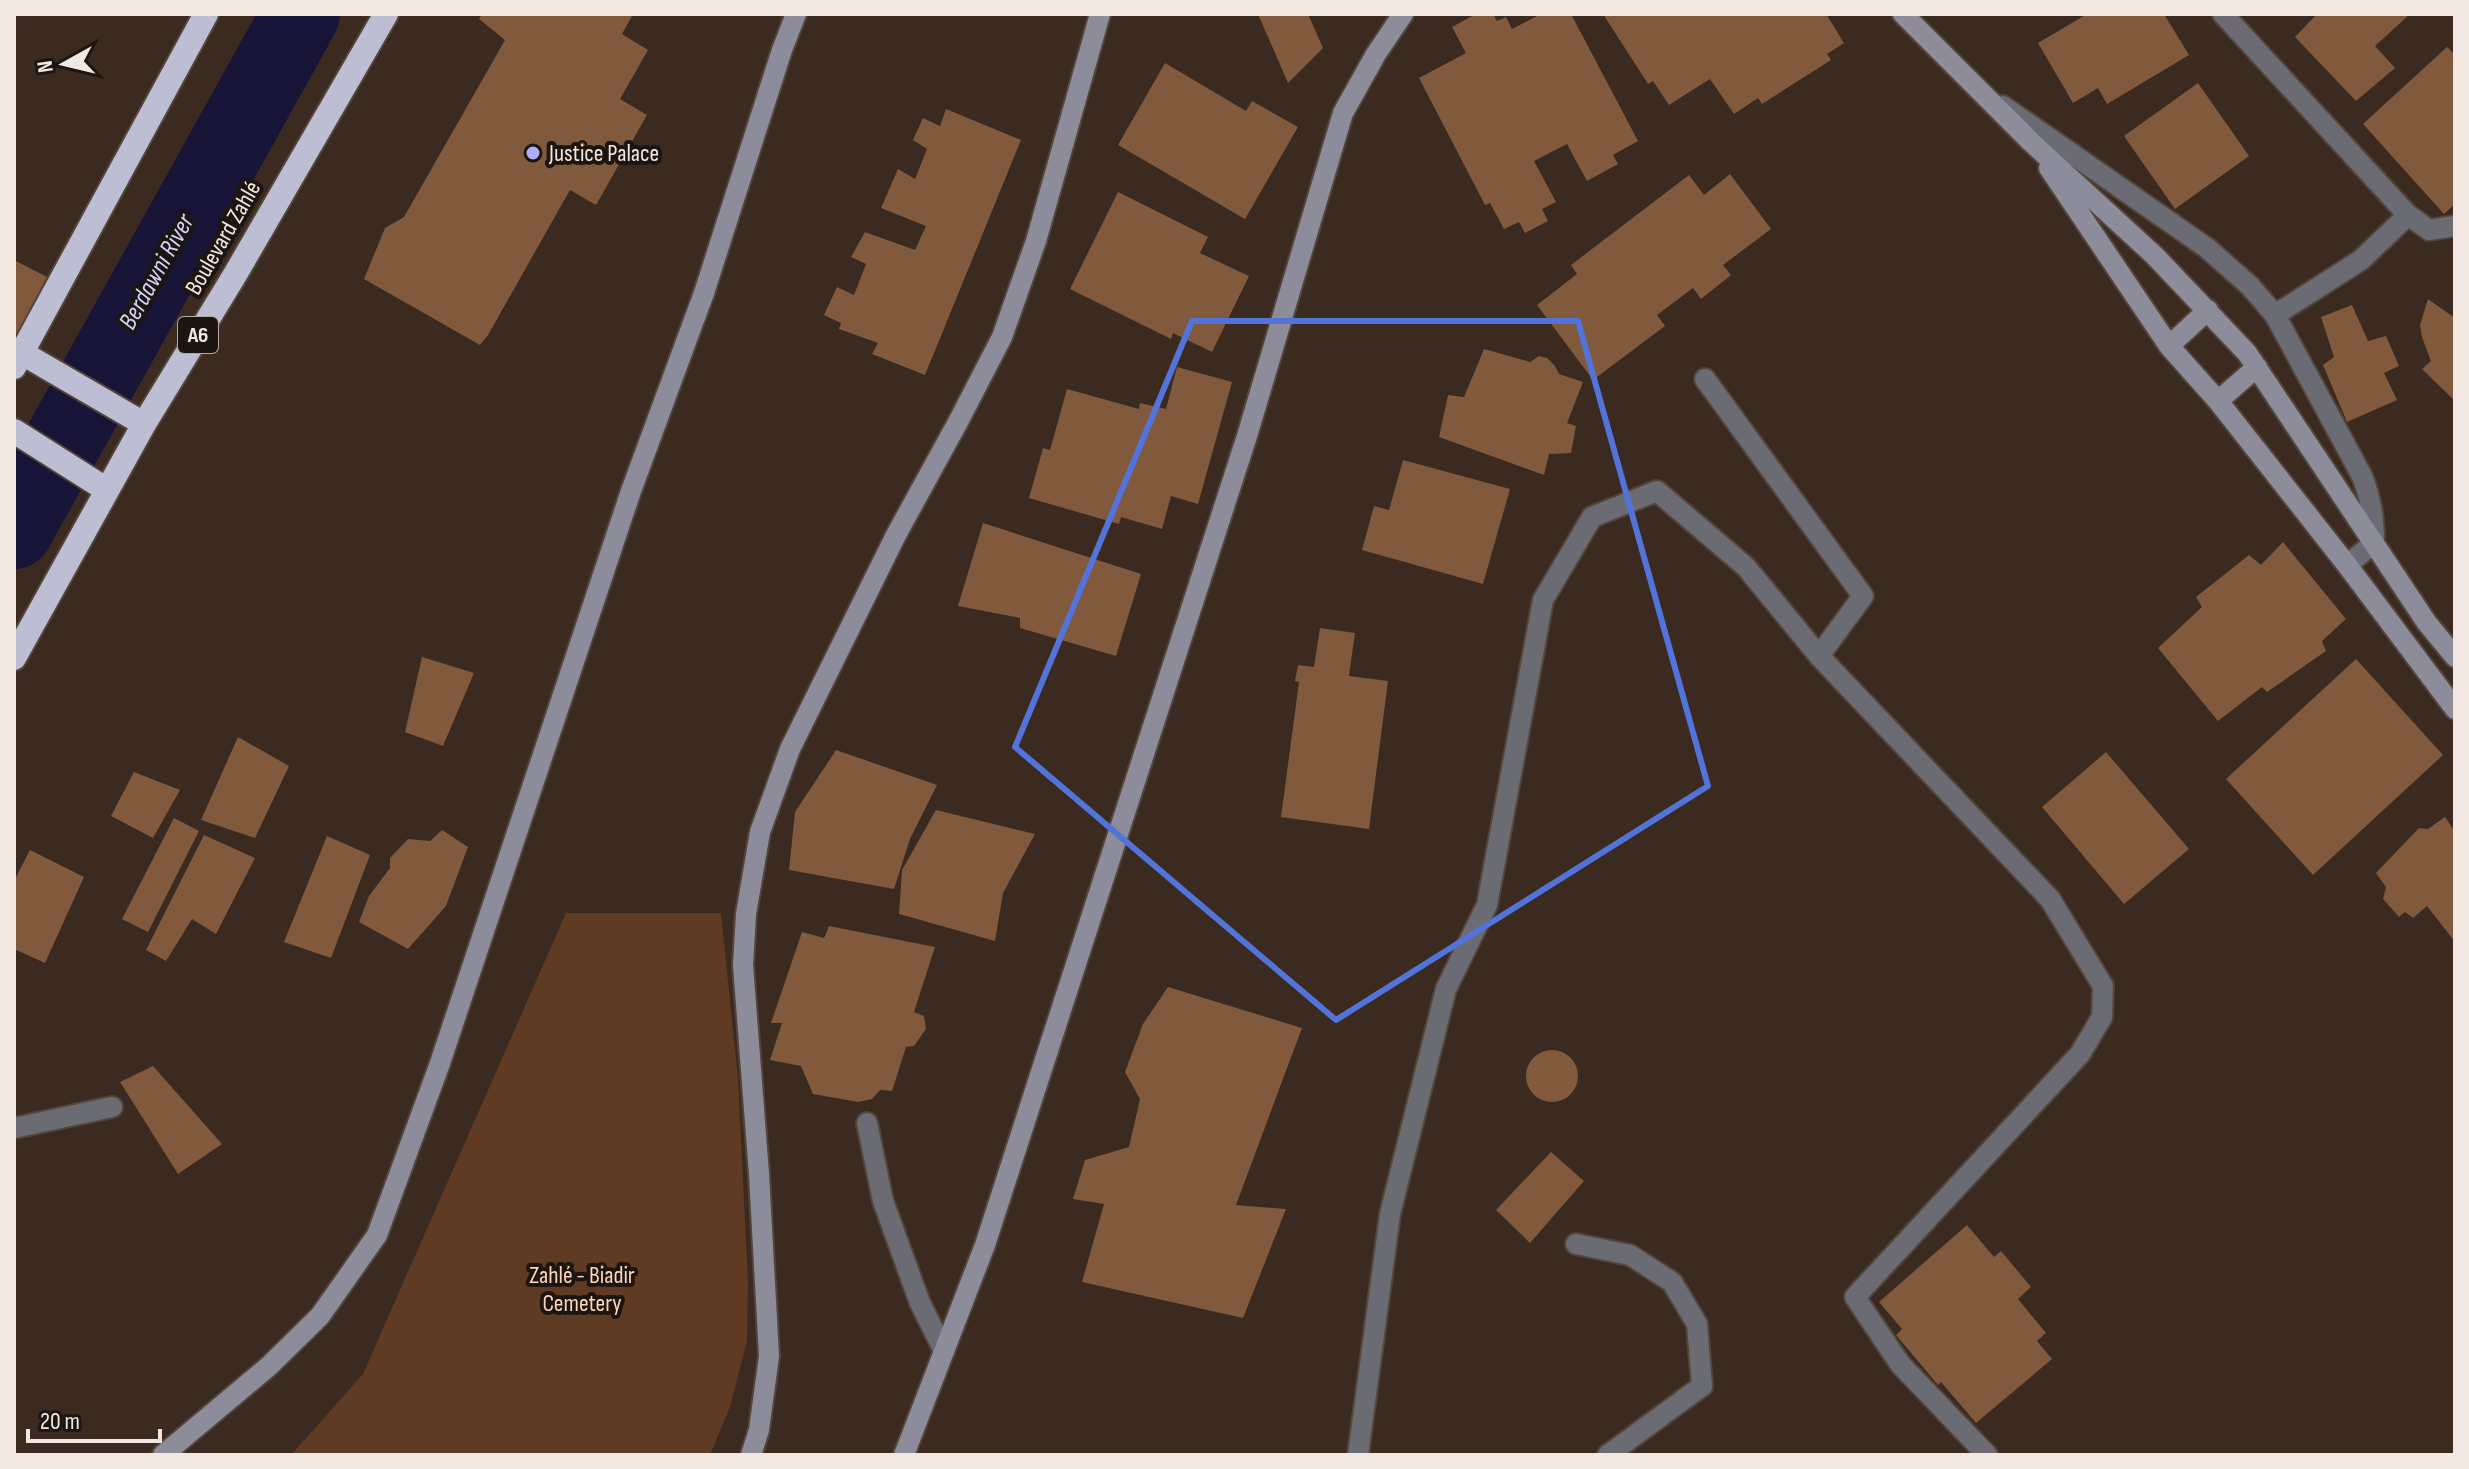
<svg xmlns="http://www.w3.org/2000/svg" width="2469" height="1469" viewBox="0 0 2469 1469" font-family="'Sofia Sans Condensed',sans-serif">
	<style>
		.green { fill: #5e3b22 }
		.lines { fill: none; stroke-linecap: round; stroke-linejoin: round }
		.river { stroke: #171437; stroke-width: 78 }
		.building { fill: #81593d }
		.lane-casing { stroke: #54453b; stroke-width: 24 }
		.street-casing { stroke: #54453b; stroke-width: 24 }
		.secondary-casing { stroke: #54453b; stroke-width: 24 }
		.highway-casing { stroke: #54453b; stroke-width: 28 }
		.lane { stroke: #6a6b73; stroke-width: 20 }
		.street { stroke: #6a6b73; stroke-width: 20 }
		.secondary { stroke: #8c8c9a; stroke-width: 20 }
		.highway { stroke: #bdbed3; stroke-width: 24 }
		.marked { fill: none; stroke: #5274da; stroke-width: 6; stroke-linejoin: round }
		.poi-dot { fill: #aeaefb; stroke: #1c1510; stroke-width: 3 }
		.labels { text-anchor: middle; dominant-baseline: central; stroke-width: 8; stroke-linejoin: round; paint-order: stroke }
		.shield { fill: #1c1510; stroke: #b2a9a2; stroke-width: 2 }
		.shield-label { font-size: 22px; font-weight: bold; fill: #f3e8e1 }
		.poi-label { font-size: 24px; fill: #f3e8e1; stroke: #1c1510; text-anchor: start }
		.street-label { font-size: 24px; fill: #f3e8e1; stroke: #1c1510 }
		.park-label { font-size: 24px; fill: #ffd6bb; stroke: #1c1510 }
		.water-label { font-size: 26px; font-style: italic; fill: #d2d4fe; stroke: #1c1510 }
	</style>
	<rect width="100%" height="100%" fill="#3a2a20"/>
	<path class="green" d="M566 913H721L738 1079 748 1282 747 1341 730 1407 710 1455H291L363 1374Z"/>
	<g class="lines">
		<path class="river" d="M14 530 301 14"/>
	</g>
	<path class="building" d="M482 14H633L622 34 648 50 620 99 647 115 596 205 570 190 488 335 480 345 364 279 385 228 404 217 505 40 479 19Z
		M1258 14H1308L1323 48 1288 83Z
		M1476 14H1493L1497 21 1506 17 1512 29 1541 14H1571L1638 141 1613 155 1618 164 1587 181 1567 144 1534 161 1556 202 1542 209 1548 221 1525 233 1519 222 1504 229 1490 203 1485 205 1419 78 1466 53 1452 27Z
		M1603 14H1826L1844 43 1827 54 1831 60 1762 104 1758 98 1734 114 1710 79 1669 105 1653 81 1648 84Z
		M2087 14H2164L2189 55 2107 104 2098 88 2073 103 2038 43Z
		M2317 14H2410L2375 46 2395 68 2356 101 2295 37Z
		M2447 47 2455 55V204L2444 214 2363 124Z
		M1165 63 1246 111 1252 101 1298 127 1245 219 1118 145Z
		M2198 83 2249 156 2175 209 2124 136Z
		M946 109 1021 140 925 375 872 354 878 343 839 329 841 323 824 315 837 287 854 295 866 264 851 257 865 232 915 250 926 226 881 208 898 169 915 179 927 149 913 140 923 118 940 126Z
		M1730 174 1771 229 1723 265 1731 275 1701 299 1693 288 1657 315 1665 326 1593 380 1537 305 1577 274 1571 265 1689 175 1704 195Z
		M1118 192 1208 237 1200 253 1249 276 1212 352 1173 333 1171 339 1070 289Z
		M14 260 47 277 14 340Z
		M2428 299 2455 318V401L2422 369 2431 361 2422 337 2420 325Z
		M2352 305 2368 341 2386 336 2399 366 2384 373 2397 400 2347 422 2323 365 2334 357 2321 317Z
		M1484 349 1530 362 1539 356 1547 358 1555 366 1559 374 1583 382 1567 423 1576 426 1571 453 1549 454 1544 475 1439 437 1448 395 1464 397Z
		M1177 367 1232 382 1198 504 1171 496 1162 529 1121 517 1119 524 1029 498 1043 448 1050 450 1067 389 1139 409 1140 403 1166 409Z
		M1403 460 1510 489 1483 584 1362 550 1374 506 1389 510Z
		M983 523 1141 574 1116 656 1020 628V618L958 606Z
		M2283 542 2346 619 2322 641 2326 651 2267 692 2262 687 2218 721 2158 648 2202 607 2196 597 2249 555 2261 565Z
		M1320 628 1355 633 1349 676 1388 681 1369 829 1281 817 1299 682 1295 681 1298 665 1314 667Z
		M422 657 474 673 443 746 405 732Z
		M2356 659 2443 755 2313 875 2226 779Z
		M238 737 289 766 255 838 201 820Z
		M836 750 937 785 910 839 894 889 789 870 795 812Z
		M2106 752 2189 849 2124 904 2042 807Z
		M134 772 180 790 153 838 111 816Z
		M936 810 1035 834 1003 893 995 941 899 914 902 870Z
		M2445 817 2455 832V942L2427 906 2413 918 2405 912 2399 917 2383 899 2386 887 2376 873 2419 828 2428 829Z
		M174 818 199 831 148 932 122 919Z
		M442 830 468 847 446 906 408 949 359 922 369 896 390 868V858L408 839 430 841Z
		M204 835 255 858 216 934 192 919 166 961 146 950Z
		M327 836 370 855 331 958 284 942Z
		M30 850 84 877 45 963 14 949V881Z
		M829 926 935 947 914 1012 924 1016 926 1029 914 1046 906 1047 892 1091 880 1090 872 1099 858 1102 813 1094 801 1066 770 1060 782 1023H771L802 932 824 938Z
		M1168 987 1302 1028 1236 1205 1286 1209 1243 1318 1082 1282 1104 1204 1073 1199 1085 1160 1129 1147 1140 1099 1125 1072 1143 1024Z
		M1526 1076a26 26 0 1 1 52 0a26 26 0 1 1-52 0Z
		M153 1066 222 1144 178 1174 120 1082Z
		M1551 1152 1584 1181 1530 1243 1496 1210Z
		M1967 1225 1994 1257 2001 1251 2031 1287 2018 1299 2046 1333 2037 1341 2052 1359 1976 1423 1941 1382 1938 1385 1896 1335 1902 1329 1879 1302Z"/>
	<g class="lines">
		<defs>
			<path id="lane" d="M1576 1244 1630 1255 1672 1282 1697 1324 1702 1386 1608 1455"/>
			<path id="street" d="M2223 14 2408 215 2429 230 2455 226
				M2003 106 2207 248 2250 286 2275 315 2361 260 2408 215
				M2275 315 2362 476C2371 499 2374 518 2374 543L2347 565
				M1705 379 1863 596 1819 656
				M867 1123 883 1201 920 1303 944 1351
				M14 1128 112 1107
				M1358 1455 1390 1214 1446 989 1487 905 1543 600 1592 517 1657 491 1746 567 1819 656 2050 899 2103 986 2102 1017 2080 1054 1855 1297 1900 1364 1987 1455"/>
			<path id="secondary" d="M1903 14 2031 142 2155 256 2247 353 2427 623 2455 657
				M2049 168 2169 346 2218 401 2347 565 2455 709
				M2169 346 2208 310
				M2218 401 2257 367
				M163 1455 269 1366 320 1316 377 1235 439 1066 631 491 704 293 782 50 796 14
				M751 1455 759 1430 769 1356 759 1174 743 965 746 914 760 832 790 749 896 535 958 422 1002 337 1036 241 1100 14
				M904 1455 985 1245 1247 436 1343 113 1376 54 1403 14"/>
			<path id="highway" d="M22 353 144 424
				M14 367 206 14
				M14 431 107 490
				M14 658 144 424 236 273 386 14"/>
		</defs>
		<use href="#lane" class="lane-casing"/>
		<use href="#street" class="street-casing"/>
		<use href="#secondary" class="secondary-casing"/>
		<use href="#highway" class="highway-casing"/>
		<use href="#lane" class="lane"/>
		<use href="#street" class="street"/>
		<use href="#secondary" class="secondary"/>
		<use href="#highway" class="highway"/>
	</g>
	<path class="marked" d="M1192 321H1578L1708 786 1336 1020 1015 747Z"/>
	<circle class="poi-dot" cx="533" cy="153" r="8"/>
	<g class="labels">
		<rect class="shield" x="178" y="317" width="40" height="36" rx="6"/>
		<g class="shield-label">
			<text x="198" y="335">A6</text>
		</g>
		<g class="poi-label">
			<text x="549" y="153">Justice Palace</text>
		</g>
		<g class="street-label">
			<text transform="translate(223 238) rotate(-60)">Boulevard Zahlé</text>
		</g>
		<g class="park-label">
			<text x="582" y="1275">Zahlé - Biadir<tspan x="582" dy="28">Cemetery</tspan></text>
		</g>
		<g class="water-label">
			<text transform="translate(157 272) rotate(-61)">Berdawni River</text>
		</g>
	</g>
	<rect width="2469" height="1469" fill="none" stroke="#f3e8e1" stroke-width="32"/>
	<g transform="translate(64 64) rotate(262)" stroke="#1c1510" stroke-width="6" paint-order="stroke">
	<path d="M0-6L14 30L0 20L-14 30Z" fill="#f3e8e1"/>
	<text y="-12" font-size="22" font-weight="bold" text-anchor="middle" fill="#f3e8e1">N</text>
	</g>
	<path d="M28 1429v12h132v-12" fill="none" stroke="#f3e8e1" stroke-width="4"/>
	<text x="40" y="1429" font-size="24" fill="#f3e8e1" stroke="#1c1510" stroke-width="6" paint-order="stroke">20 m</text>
</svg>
